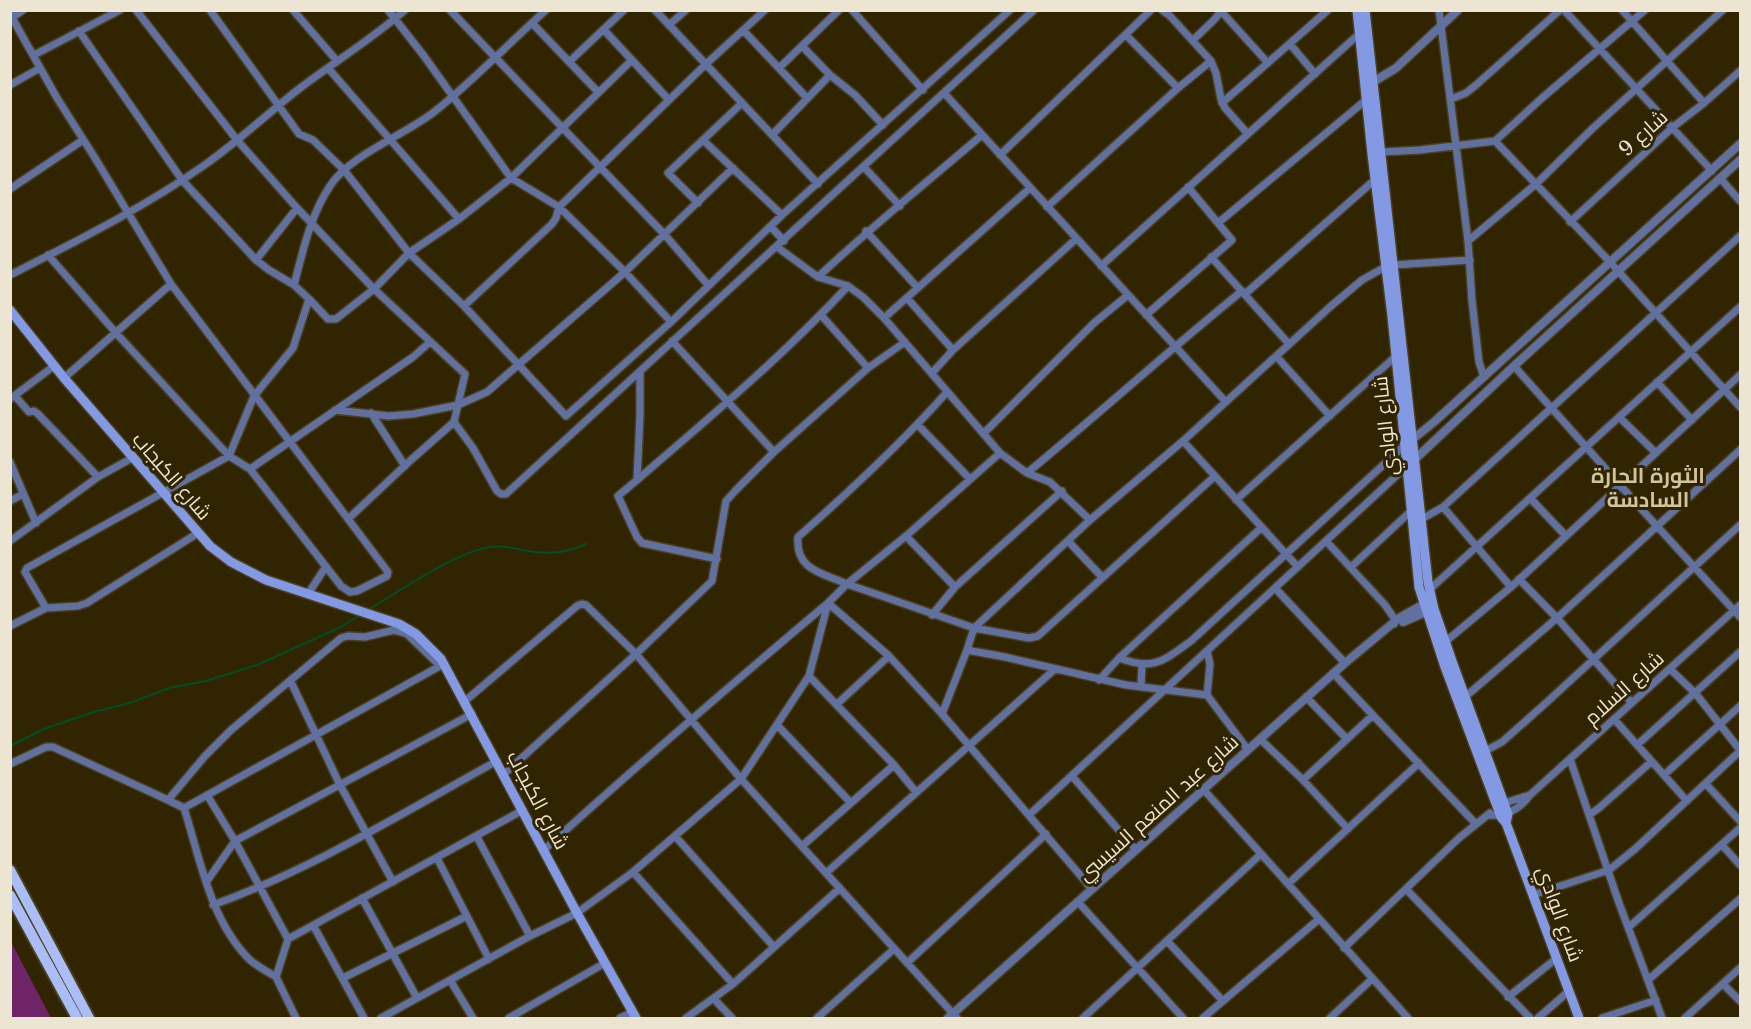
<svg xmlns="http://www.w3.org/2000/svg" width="1751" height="1029" viewBox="0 0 1751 1029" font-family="'Libre Baskerville',Cairo,serif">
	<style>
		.green { fill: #6e2467 }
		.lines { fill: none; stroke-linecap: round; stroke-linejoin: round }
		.stream { stroke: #014f24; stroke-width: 2 }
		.minor-casing { stroke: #4a401d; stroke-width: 10 }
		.tertiary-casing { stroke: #4a401d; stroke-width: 11 }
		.secondary-casing { stroke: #4a401d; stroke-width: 12 }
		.primary-casing { stroke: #4a401d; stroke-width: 14 }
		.minor { stroke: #62709f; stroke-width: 7 }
		.tertiary { stroke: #62709f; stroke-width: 8 }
		.secondary { stroke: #8499e4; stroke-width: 9 }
		.primary { stroke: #abbdf7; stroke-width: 10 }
		.labels { text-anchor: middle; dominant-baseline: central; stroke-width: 6; stroke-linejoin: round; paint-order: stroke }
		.street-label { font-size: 20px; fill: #ece5d2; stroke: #302500 }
		.neighbourhood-label { font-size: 21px; font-weight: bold; fill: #d1c49c; stroke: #302500 }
	</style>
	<rect width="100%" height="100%" fill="#302500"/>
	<path class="green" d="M10 940 51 1018H11Z"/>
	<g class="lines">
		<path class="stream" d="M368 610C398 592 457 551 491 547 504 545 515 549 528 551 549 555 567 553 586 544
			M10 746 44 729 94 712 130 703 169 688 206 681 257 665 341 627 360 615"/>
		<defs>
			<path id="minor" d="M136 10 237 140 297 208 374 289 465 374 454 422 412 459 348 519
				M210 10 299 134 313 140 344 170 409 253 464 306 566 416 671 322 782 215 1010 10
				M293 10 337 61
				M388 10 424 56 511 178 559 207 625 272 671 322
				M450 10 665 235 708 285
				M655 10 818 184
				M852 10 923 90
				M1162 10 1170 16 1211 61 1216 73 1221 99 1225 108 1248 134
				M1220 10 1268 63
				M1439 10 1468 241 1472 301 1479 362 1484 377
				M1564 10C1613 64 1663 117 1712 171
				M1622 10 1704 103
				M1645 10 1542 98 1495 141 1610 262 1740 407
				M10 14 57 98 95 158 171 284 388 572 387 576 357 591 350 592 341 586 250 469 229 456 116 333 48 255
				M10 19 23 10
				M532 23 598 92
				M669 25 686 10
				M604 30 669 100
				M743 30 807 98
				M79 31 182 180 256 260 269 270 294 285
				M1126 35 1178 88
				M1193 40 1214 20 1222 10
				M1290 44 1315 74
				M802 46 830 75 855 95 883 125
				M34 55 120 10
				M569 62 624 10
				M328 68 459 219
				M779 68 839 10
				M10 85 40 68
				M945 94 1225 401
				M1451 99 1466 93 1476 85 1560 10
				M1222 103 1328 10
				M772 135 830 75
				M704 141 782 215
				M1381 152 1420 150 1495 141
				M1000 155 1151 10
				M864 167 900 206
				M1720 178 1740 201
				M10 189 83 140
				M698 203 668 173 742 103
				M1047 207 1178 88 1211 61
				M1570 222 1673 127 1704 103 1740 71
				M1218 223 1366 100
				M771 227 784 241
				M866 231 918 288
				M1468 241 1536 184 1592 129 1723 10
				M777 247 818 277 848 286 863 297 884 318 1000 453 1027 473 1050 482 1090 520
				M1211 257 1289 344
				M256 260 297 208
				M1394 265 1470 260
				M1101 266 1359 34
				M10 275C77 241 145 207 206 164 237 142 265 116 295 92 331 64 371 40 405 10
				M818 277C871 227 927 182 982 135
				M1245 294 1370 184 1375 180 1379 179
				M907 298 953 350
				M309 299 328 319H336L374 289 409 253 459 219 511 178 632 60
				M464 306 552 224 556 218 559 207 706 64 765 10
				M821 315 868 368
				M1146 315 1232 240 1188 187
				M884 318 1030 188
				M672 341 774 452
				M1276 356 1330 416
				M1514 366 1645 513 1740 617
				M640 372V415L637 480 618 496 637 537 642 543 717 559
				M932 373 953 350 1076 239
				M64 378 171 284
				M1657 382 1692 420
				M15 396 29 412 34 411 38 414 98 477
				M10 399 54 366
				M335 410 389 416 413 414 458 405 487 392 625 272 733 168
				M371 413 405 466
				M1619 417 1656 453
				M454 422 473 448 497 491 501 494H506L1034 10
				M918 425 970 479
				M984 433 1094 323 1128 295
				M1183 441 1298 567
				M10 462 36 523
				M250 469 413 357 430 342
				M1027 473C1100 413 1169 350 1242 291
				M637 480C709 418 783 356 848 286
				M1531 499 1565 535
				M1236 500 1396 356
				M10 501 23 494
				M1443 507 1511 587
				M1420 520 1443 507 1740 236
				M198 533 87 603 78 606 46 608 25 572 27 568 229 456 254 396 293 348 309 299 294 285C303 251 310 216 330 186 350 155 403 136 434 112 473 81 508 44 546 10
				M906 536 955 587
				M10 541 98 477 132 458
				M1068 541 1102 577
				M1326 541 1385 605 1394 618V624
				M1351 567 1411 511
				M1519 579 1557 618 1632 703
				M847 584 974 628 1029 638 1038 636 1215 476
				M847 584 906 536 1000 453
				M1275 588 1345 663
				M1429 590 1740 307
				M308 594 325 568
				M932 615 955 587 1062 491
				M10 626 46 608
				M1445 642 1511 587 1740 375
				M967 650 1005 657 1126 685 1207 695
				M1207 651 1210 664 1207 695 1248 750
				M1119 658C1154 671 1163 661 1191 641L1405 445
				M1670 669 1696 694 1740 750
				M1333 673 1476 824
				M809 676 894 765 916 792
				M1099 680 1119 658 1261 528
				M291 682 340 785 393 882
				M1141 687 1142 664
				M1306 697 1346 738
				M1465 697 1557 618 1740 450
				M465 701 577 606 582 604 586 605 636 654 741 779 957 1018
				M837 704 889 656
				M1614 719 1687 801
				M778 726 851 803
				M1260 739 1303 780 1348 829
				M1637 745 1740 652
				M1485 751 1502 742 1547 702 1740 525
				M1570 759 1619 903 1662 1018
				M10 764 46 747H53L168 800 205 756 231 730 341 638 348 636 365 637 394 630 407 634 440 666
				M504 774 636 654 712 581 726 501 736 490 774 452 868 368 905 342
				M1664 775 1740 706
				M1072 776 1136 850
				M1303 780 1373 715
				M1706 784 1740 821
				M1203 789 1408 1018
				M207 795 235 841 288 939
				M168 800 184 808C200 858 210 920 249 959 256 966 267 971 276 977
				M1501 804 1530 795
				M184 808 440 666H445
				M1029 815 1407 466
				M1488 815C1506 817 1519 810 1530 795L1740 605
				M1589 815 1599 808 1651 762
				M675 836 774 947
				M477 837 530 936
				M1722 845 1740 865
				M802 846 894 765
				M544 850C637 765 732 684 828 603L889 656 942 714
				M437 858 489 959
				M633 872 733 984
				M826 873 1055 669
				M207 881 235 841 472 714
				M1288 884 1419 763
				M1092 889 942 714 967 650 974 628 1090 520 1183 441 1331 306 1362 280 1385 267
				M1406 889 1530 1018
				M1533 895 1609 870 1635 849 1740 751
				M362 898 417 998
				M1078 902 1183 1018
				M213 905C313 869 404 812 497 761
				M313 925 364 1018
				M1629 927 1740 828
				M1167 941 1223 1001
				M1344 948 1459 838 1490 813
				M907 963 1046 834
				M343 978 467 916
				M450 980 473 1018
				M1648 980 1740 899
				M1723 984 1740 1001
				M1508 997 1557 958
				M714 999 732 1018
				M296 1018 276 977 288 939 523 810
				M381 1018 530 936 577 913 633 872 741 779 809 676 828 603 847 584C822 573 795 570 798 537 850 491 901 444 947 392
				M509 1018 605 963
				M620 1018 633 1012
				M686 1018 733 984 840 888
				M817 1018 894 949
				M1083 1018 1261 854
				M1203 1018 1319 919
				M1330 1018 1372 979
				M1538 1018 1569 991
				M1602 1018 1656 1000
				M1685 1018 1740 968"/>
			<path id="tertiary" d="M1373 82 1396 68 1458 10
				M1408 443 1434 422 1740 144
				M1412 462 1514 366 1740 160
				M1403 622 1426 612
				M948 1018 1345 663 1399 618 1424 604"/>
			<path id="secondary" d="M1357 10 1372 154 1392 316 1419 587 1445 667 1501 817 1506 823 1579 1018
				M1365 10 1428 582 1434 609 1453 664 1508 814 1506 823
				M10 310 64 378 210 546 231 562 266 580 399 624 416 634 441 659 577 913 636 1018"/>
			<path id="primary" d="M10 870 89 1018
				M10 895 77 1018"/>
		</defs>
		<use href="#minor" class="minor-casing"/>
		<use href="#tertiary" class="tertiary-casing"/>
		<use href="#secondary" class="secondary-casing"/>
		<use href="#primary" class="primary-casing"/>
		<use href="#minor" class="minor"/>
		<use href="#tertiary" class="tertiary"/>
		<use href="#secondary" class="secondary"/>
		<use href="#primary" class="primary"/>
	</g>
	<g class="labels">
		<g class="street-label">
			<text transform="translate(1643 133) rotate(-42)">شارع 9</text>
			<text transform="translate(1385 426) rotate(-96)">شارع الوادي</text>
			<text transform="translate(172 476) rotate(49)">شارع الكبجاب</text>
			<text transform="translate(1624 688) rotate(-42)">شارع السلام</text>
			<text transform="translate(538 800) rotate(62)">شارع الكبجاب</text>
			<text transform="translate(1158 808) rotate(-42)">شارع عبد المنعم السيسي</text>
			<text transform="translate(1560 914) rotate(70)">شارع الوادي</text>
		</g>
		<g class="neighbourhood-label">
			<text x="1648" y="476">الثورة الحارة<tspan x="1648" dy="24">السادسة</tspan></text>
		</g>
	</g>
	<rect width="1751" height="1029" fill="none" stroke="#ece5d2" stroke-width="24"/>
</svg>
